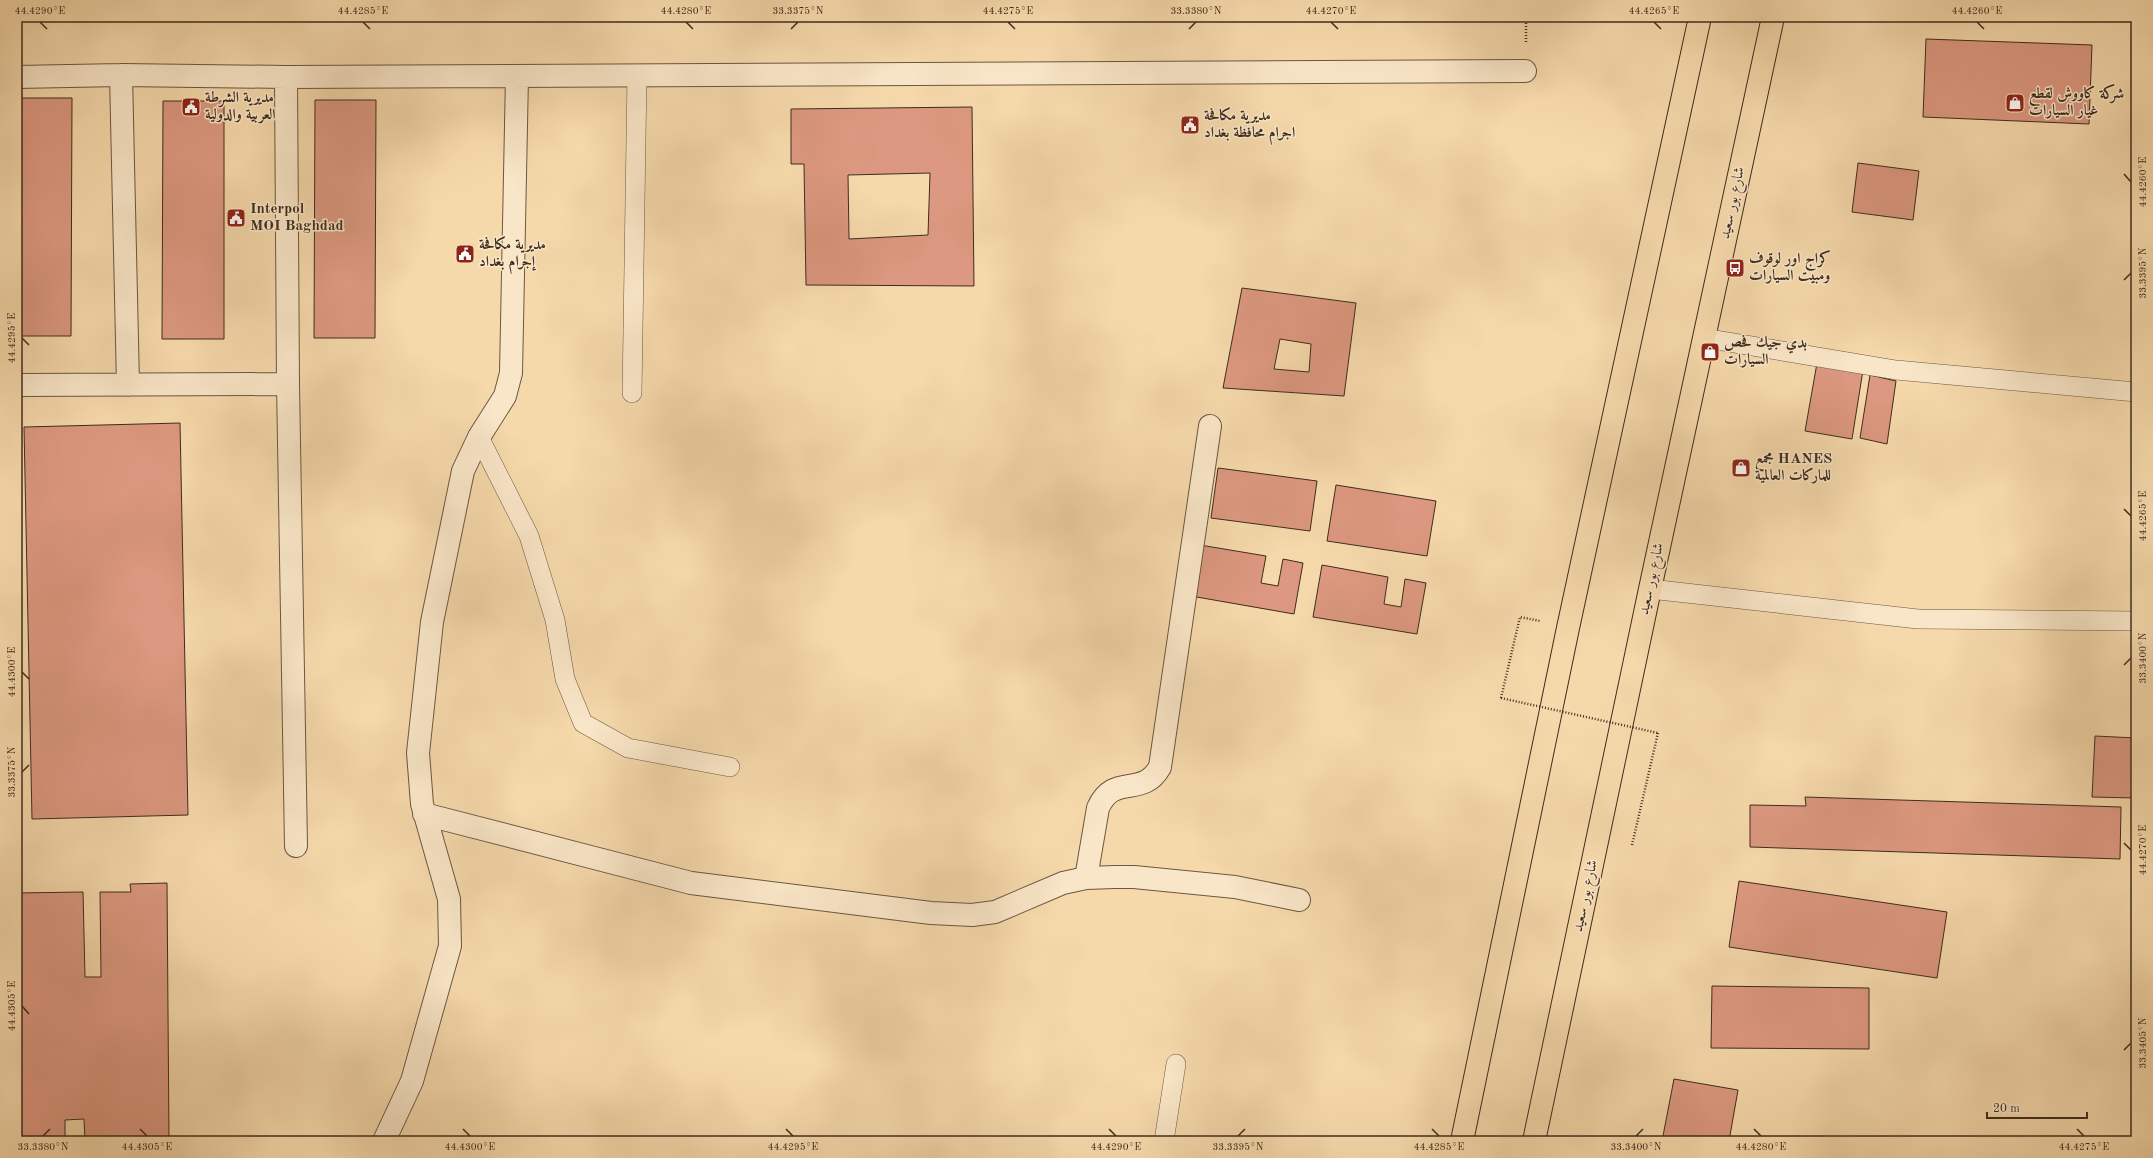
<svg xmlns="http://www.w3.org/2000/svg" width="2153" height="1158" viewBox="0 0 2153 1158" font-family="'Old Standard TT',Amiri,serif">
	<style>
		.building { fill: #dc9880; stroke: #3e2c1e; fill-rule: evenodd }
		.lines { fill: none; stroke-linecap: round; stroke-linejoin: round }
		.service-casing { stroke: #6c5741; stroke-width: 20 }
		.minor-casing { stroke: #6c5741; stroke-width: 24 }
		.primary-casing { stroke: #3e2c1e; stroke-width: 24 }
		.path { stroke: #3e2c1e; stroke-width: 2.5; stroke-dasharray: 1 2; stroke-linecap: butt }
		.service { stroke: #f9e6c8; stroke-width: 19 }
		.minor { stroke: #f9e6c8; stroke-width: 22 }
		.primary { stroke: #f6d9ab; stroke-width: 22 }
		.path-bridge { stroke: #3e2c1e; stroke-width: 2.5; stroke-dasharray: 1 2; stroke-linecap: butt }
		.ticks { fill: none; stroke: #3e2c1e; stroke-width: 1.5 }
		.labels { text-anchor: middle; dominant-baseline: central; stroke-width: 3; stroke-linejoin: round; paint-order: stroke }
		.poi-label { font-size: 15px; font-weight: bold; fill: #3e2c1e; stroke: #f9e6c8; text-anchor: start }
		.street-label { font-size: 15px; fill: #3e2c1e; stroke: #f9e6c8 }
		.neatline { fill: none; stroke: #3e2c1e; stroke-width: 1.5 }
		.ticks-label { font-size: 10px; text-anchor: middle; fill: #3e2c1e }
	</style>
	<rect width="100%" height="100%" fill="#f6d9ab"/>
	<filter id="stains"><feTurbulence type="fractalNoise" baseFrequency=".005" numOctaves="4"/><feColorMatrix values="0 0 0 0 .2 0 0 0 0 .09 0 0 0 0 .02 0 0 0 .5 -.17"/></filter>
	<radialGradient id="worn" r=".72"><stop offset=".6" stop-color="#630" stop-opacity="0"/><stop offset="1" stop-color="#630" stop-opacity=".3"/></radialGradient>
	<path class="building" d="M1926 39 2092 45 2089 124 1923 117Z
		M17 98H72L71 336H17Z
		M315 100H376L375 338H314Z
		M163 101H224V339H162Z
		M972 107 974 286 806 285 804 164H791V109ZM930 173 928 235 849 239 848 175Z
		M1858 163 1919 171 1913 220 1852 212Z
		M1242 288 1356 303 1344 396 1223 388ZM1280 339 1311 344 1309 372 1274 369Z
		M1817 363 1863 370 1852 439 1805 431Z
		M1870 375 1896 381 1887 444 1860 438Z
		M180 423 188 815 32 819 24 427Z
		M1218 468 1317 481 1310 531 1211 518Z
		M1336 485 1436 501 1427 556 1327 541Z
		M1200 545 1266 556 1261 583 1278 586 1283 559 1303 563 1294 614 1191 596Z
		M1322 565 1388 577 1384 604 1401 607 1405 579 1426 583 1417 634 1313 617Z
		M2095 736 2136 738V798L2092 797Z
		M1805 797 2121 807 2120 859 1750 847V805L1806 806Z
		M1739 881 1947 912 1937 978 1729 947Z
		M167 883 169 1141H85L84 1119 65 1120V1141H17V893L83 892 85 977H101L100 892H131L130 884Z
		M1712 986 1869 988V1049L1711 1048Z
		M1674 1079 1738 1090 1729 1141H1662Z"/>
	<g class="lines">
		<defs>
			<path id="service" d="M1704 338 1896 370 2136 392
				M632 393 637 75
				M479 437 529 536 555 620 565 679 583 723 628 748 730 767
				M1650 589 1918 619 2136 621
				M1164 1141 1176 1064"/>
			<path id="minor" d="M121 75 128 385
				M17 77 121 75 286 77 1525 71
				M286 77 288 384 296 846
				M17 385 288 384
				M424 814 691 883 931 913 972 915 995 912 1063 883 1086 878 1114 877H1134L1235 887 1299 900
				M1086 878 1098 808C1114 772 1142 799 1160 767L1210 426
				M384 1141 412 1081 450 946 449 899 422 804 418 753 432 622 463 471 479 437 505 396 511 373 517 76"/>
			<path id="primary" d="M1462 1141 1568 628 1700 17
				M1534 1141 1650 589 1773 17"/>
		</defs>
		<use href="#service" class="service-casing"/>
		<use href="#minor" class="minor-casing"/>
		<use href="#primary" class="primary-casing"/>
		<path class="path" d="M1526 42V17
			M1501 698 1520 617 1540 621
			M1632 845 1658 733"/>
		<use href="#service" class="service"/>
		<use href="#minor" class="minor"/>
		<use href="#primary" class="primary"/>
		<path class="path-bridge" d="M1501 698 1658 733"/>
	</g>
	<path class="ticks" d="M40 22 47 29M363 22 370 29M686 22 693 29M1008 22 1015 29M1331 22 1338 29M1654 22 1661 29M1977 22 1984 29M791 29 798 22M1189 29 1196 22M2124 174 2131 182M2124 280 2131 273M22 338 29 345M2124 509 2131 516M2124 665 2131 658M22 672 29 679M22 772 29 765M2124 843 2131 850M22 1006 29 1014M2124 1050 2131 1043M140 1129 147 1136M463 1129 470 1136M786 1129 793 1136M1109 1129 1116 1136M1432 1129 1439 1136M1754 1129 1761 1136M2077 1129 2084 1136M43 1136 50 1129M1238 1136 1245 1129M1636 1136 1643 1129"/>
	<defs>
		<symbol id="shop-square" viewBox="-11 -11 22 22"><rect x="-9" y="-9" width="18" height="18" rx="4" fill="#8f2418" stroke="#f9e6c8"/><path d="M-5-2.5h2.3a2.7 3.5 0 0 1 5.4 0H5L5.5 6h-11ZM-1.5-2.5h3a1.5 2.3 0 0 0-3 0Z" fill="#fff"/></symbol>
		<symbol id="civic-square" viewBox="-11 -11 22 22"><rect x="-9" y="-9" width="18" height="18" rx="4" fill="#8f2418" stroke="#f9e6c8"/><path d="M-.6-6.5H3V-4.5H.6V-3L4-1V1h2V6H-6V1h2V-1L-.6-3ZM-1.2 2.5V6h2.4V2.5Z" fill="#fff"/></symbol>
		<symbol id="bus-square" viewBox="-11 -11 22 22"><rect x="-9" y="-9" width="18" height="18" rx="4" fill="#8f2418" stroke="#f9e6c8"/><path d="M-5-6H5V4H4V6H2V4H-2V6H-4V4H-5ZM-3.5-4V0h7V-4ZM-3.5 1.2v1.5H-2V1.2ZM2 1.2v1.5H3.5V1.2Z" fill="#fff"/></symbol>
	</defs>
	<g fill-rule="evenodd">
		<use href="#shop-square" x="2004" y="92" width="22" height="22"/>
		<use href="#civic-square" x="180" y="96" width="22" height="22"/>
		<use href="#civic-square" x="1179" y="114" width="22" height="22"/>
		<use href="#civic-square" x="225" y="207" width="22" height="22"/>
		<use href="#civic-square" x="454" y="243" width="22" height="22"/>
		<use href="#bus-square" x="1724" y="257" width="22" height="22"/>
		<use href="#shop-square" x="1699" y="341" width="22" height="22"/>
		<use href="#shop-square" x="1730" y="457" width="22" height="22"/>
	</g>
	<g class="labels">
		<g class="poi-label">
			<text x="2029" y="94">شركة كاووش لقطع<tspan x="2029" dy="17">غيار السيارات</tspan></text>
			<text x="205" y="98">مديرية الشرطة<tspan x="205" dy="17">العربية والدولية</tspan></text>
			<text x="1204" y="116">مديرية مكافحة<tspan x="1204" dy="17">اجرام محافظة بغداد</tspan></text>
			<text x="250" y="209">Interpol<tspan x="250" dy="17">MOI Baghdad</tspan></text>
			<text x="479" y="245">مديرية مكافحة<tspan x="479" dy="17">إجرام بغداد</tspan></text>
			<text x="1749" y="259">كراج اور لوقوف<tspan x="1749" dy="17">ومبيت السيارات</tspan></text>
			<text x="1724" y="343">بدي جيك فحص<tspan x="1724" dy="17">السيارات</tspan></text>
			<text x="1755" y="459">مجمع HANES<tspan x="1755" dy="17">للماركات العالمية</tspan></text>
		</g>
		<g class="street-label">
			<text transform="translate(1733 203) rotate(-78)">شارع بور سعيد</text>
			<text transform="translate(1652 579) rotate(-78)">شارع بور سعيد</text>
			<text transform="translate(1586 896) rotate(-78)">شارع بور سعيد</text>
		</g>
	</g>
	<rect width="2153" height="1158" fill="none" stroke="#f6d9ab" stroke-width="44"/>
	<path d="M1987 1112v6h100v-6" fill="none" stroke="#3e2c1e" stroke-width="2"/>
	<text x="1993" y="1112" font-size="12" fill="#3e2c1e" stroke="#f9e6c8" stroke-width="3" paint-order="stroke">20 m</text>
	<rect x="22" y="22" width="2109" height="1114" class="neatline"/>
	<g class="ticks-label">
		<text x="40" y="14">44.4290°E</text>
		<text x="363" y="14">44.4285°E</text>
		<text x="686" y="14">44.4280°E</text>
		<text x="798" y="14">33.3375°N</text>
		<text x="1008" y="14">44.4275°E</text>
		<text x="1196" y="14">33.3380°N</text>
		<text x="1331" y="14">44.4270°E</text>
		<text x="1654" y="14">44.4265°E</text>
		<text x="1977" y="14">44.4260°E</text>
		<text transform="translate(2142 182) rotate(-90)" y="4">44.4260°E</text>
		<text transform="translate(2142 273) rotate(-90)" y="4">33.3395°N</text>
		<text transform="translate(11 338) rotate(-90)" y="4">44.4295°E</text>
		<text transform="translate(2142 516) rotate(-90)" y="4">44.4265°E</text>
		<text transform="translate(2142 658) rotate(-90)" y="4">33.3400°N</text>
		<text transform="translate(11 672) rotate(-90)" y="4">44.4300°E</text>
		<text transform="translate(11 772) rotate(-90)" y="4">33.3375°N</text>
		<text transform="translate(2142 850) rotate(-90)" y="4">44.4270°E</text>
		<text transform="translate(11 1006) rotate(-90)" y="4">44.4305°E</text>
		<text transform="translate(2142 1043) rotate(-90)" y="4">33.3405°N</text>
		<text x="43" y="1150">33.3380°N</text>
		<text x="147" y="1150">44.4305°E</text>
		<text x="470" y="1150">44.4300°E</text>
		<text x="793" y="1150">44.4295°E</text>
		<text x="1116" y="1150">44.4290°E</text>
		<text x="1238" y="1150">33.3395°N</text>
		<text x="1439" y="1150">44.4285°E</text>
		<text x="1636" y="1150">33.3400°N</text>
		<text x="1761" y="1150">44.4280°E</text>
		<text x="2084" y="1150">44.4275°E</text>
	</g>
	<rect width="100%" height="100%" filter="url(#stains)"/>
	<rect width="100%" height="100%" fill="url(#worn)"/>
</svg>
